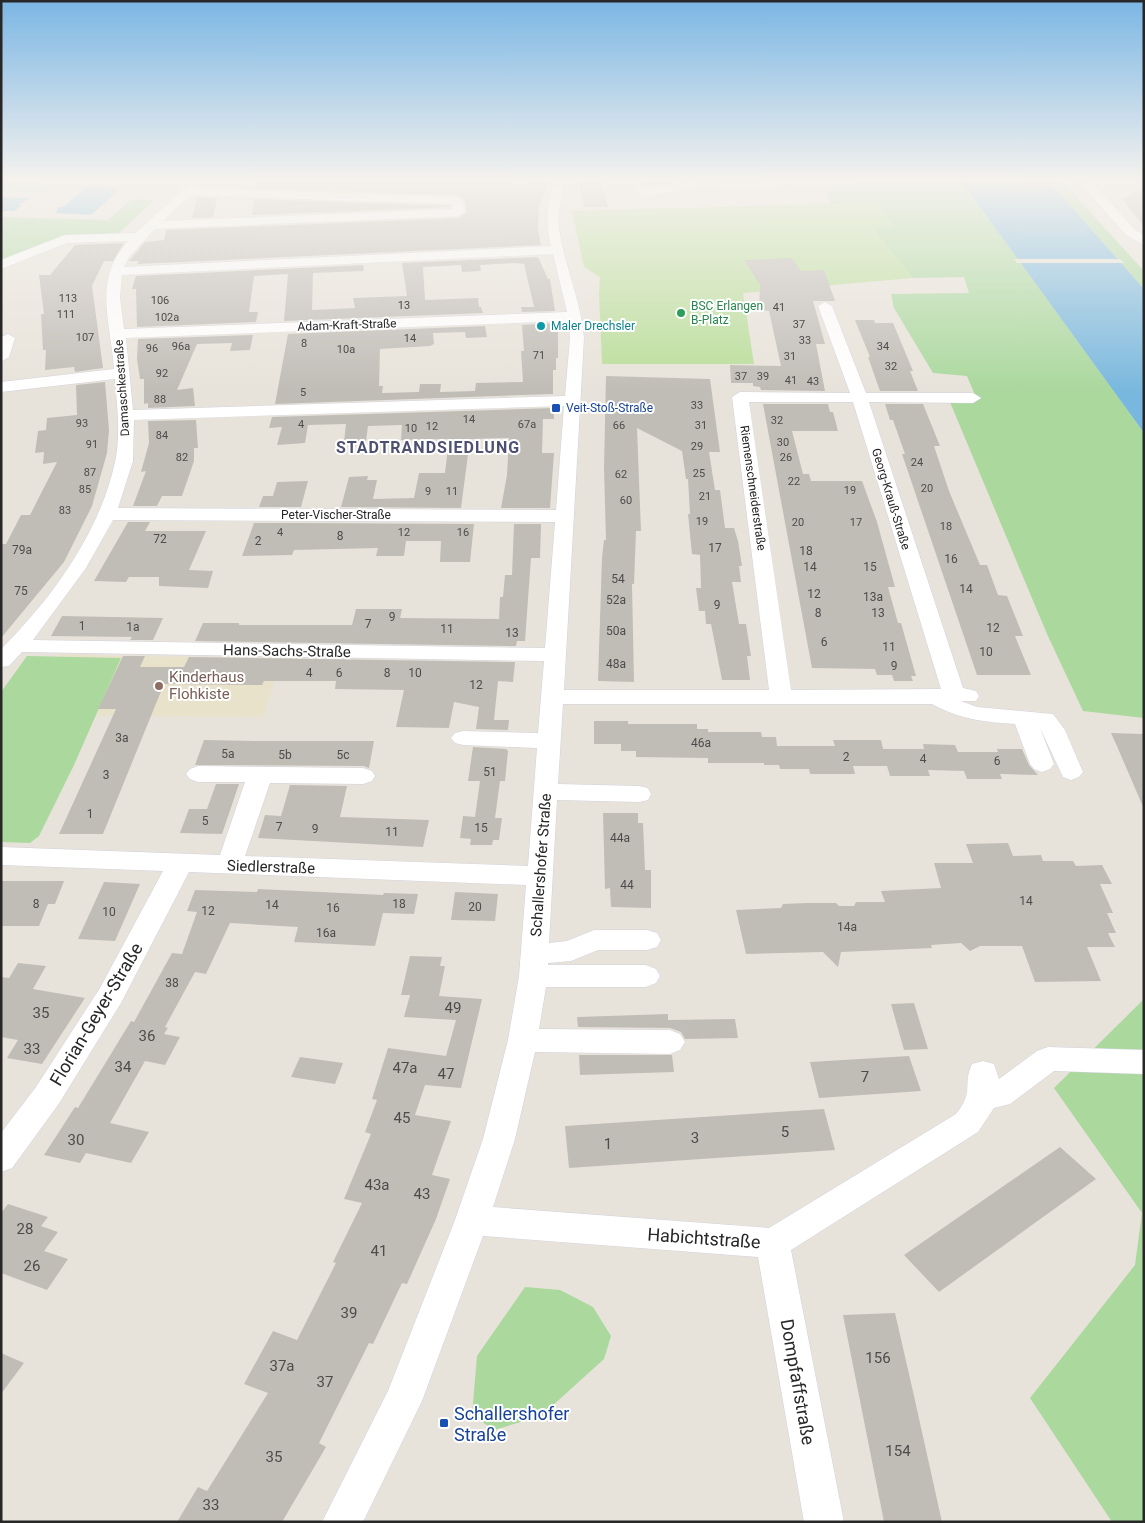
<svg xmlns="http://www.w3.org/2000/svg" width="1145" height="1523" viewBox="0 0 1145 1523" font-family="Roboto,sans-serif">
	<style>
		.education { fill: #e8e2cb }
		.green { fill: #aad89d }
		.pitch { fill: #bade9a }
		.water { fill: #79b8de }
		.pier { fill: #e8e3da }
		.building { fill: #c0bdb7 }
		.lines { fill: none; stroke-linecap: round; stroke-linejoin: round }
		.minor-casing { stroke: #d0d1de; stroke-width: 1 }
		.minor { fill: #fff; fill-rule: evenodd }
		.leisure-dot { fill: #2e9e5b; stroke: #fff; stroke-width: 2 }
		.culture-dot { fill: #0f9aa8; stroke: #fff; stroke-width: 2 }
		.transit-dot { fill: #1a4fb4; stroke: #fff; stroke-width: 2 }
		.education-dot { fill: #8d6e63; stroke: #fff; stroke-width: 2 }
		.labels { text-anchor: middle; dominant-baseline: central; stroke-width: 4; stroke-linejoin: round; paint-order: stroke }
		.far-number-label { font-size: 11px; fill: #4d4c4b }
		.far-leisure-label { font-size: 12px; fill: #27864d; stroke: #fff; text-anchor: start }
		.far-street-label { font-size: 12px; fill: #272727; stroke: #fff }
		.far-culture-label { font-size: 12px; fill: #0d838f; stroke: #fff; text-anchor: start }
		.far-transit-label { font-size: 12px; fill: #164399; stroke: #fff; text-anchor: start }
		.number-label { font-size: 12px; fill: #4d4c4b }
		.street-label { font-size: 15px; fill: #272727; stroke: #fff }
		.education-label { font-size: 15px; fill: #785e54; stroke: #fff; text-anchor: start }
		.near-number-label { font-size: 15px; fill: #4d4c4b }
		.far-district-label { font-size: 16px; font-weight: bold; letter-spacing: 1px; fill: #4e5071; stroke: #fff }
		.near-street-label { font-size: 18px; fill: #272727; stroke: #fff }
		.near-transit-label { font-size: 18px; fill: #164399; stroke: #fff; text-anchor: start }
	</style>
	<rect width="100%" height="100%" fill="#e8e3da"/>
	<path class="education" d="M60 654 122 656 282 658 263 717 32 715Z"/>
	<path class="green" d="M1 178H16L13 182 63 184 52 193 1 191Z
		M857 178H959L1144 433V718L1083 711 1047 634 947 395H975L967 376 933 373 894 308 891 294 969 293 964 277 913 278 872 227 893 226 878 205 830 204 824 187 857 186Z
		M1046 178H1059L1144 271V289Z
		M132 199 154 200 119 233 56 238 1 262V217L108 220Z
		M27 656 121 658 74 765 39 836 30 843 1 842V692Z
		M1144 999V1522H1112L1030 1398 1135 1265 1142 1213 1054 1088Z
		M525 1287 560 1290 593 1307 611 1336 604 1359 541 1416 494 1430 472 1415 477 1356Z"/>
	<path class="pitch" d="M830 204 878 205 894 226 873 228 913 278 743 293 754 364H602L599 293 600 277 584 267 572 211Z"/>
	<path class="water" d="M959 178H1046L1144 289V433Z
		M87 187 121 188 91 215 56 213 58 207H63Z
		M1 197 31 198 19 204 21 206 14 211H1Z"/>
	<path class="pier" d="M1014 259H1120L1124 263H1017Z"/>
	<path class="building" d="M277 178H512L511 182 520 188 529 182H548L539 206 538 229 541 245 137 264 139 261H129L145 242 164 240 166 230 459 218 467 212 465 201 457 195 256 188 257 181H277Z
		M578 178H600L608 207H584Z
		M642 178H674L670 184 644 186Z
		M1144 187V226L1122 199Z
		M197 197 217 198 213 217 192 218Z
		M254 199 450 206V207L252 215Z
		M124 243 113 261H104L92 286 103 368 75 372 74 367 45 370 46 350H43L41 314H44L39 275H50L75 245Z
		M538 257 548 279H550L555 311 522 312 521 307H534L524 264 515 263 480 265 481 271 462 272 461 265 423 267 425 300 478 298 479 307H481L483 313 284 321 288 274 254 276 249 312H258L256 322 137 327 136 289H132L136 276 363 265 364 271 313 273 312 310 355 308 353 298 407 296 402 263Z
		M792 258 801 271 824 270 835 301H813L825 344H816L825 391 761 390 760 387 753 386V383H731L730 365 781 366 769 311 759 310 760 285 744 260Z
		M855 320H874L875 323H893L913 371H910L918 391H880L868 357H870Z
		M558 323V358H556V370H553V394L275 404 288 334 485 326 487 337 466 338 465 332 433 333 434 344 430 346 380 349 379 386H383L382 393 419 392 420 384H441L440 392 475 391 476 383 523 382 521 351H524L522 325Z
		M253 335 250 350 230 351 232 343 197 344 177 390 193 388 195 406 148 408V403L144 404V379H140L137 359 138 339Z
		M606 376 710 379 720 452H709L715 490H720L725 528H734L738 541 742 566H739L741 582H732L739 624H746L751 656H747L750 680H722L711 624H706L705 611H699L696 588H701L700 555 692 554 688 514H690L688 479H686L682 451 637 428 641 531H636L634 584H632L634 682 598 681 602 558 604 540H606L604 468Z
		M105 382 109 430 107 453 92 506 64 562 1 638V544H6L21 515H30L57 462 43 464 44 452 35 453 38 431 46 430 47 418 77 415 76 385Z
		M763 404H828L830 412H833L838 431H792L803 474H809L811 481H862L877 522 895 587H888L898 623H901L916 676H911L913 681H894L892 675H877L875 669 812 668Z
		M885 404H923L940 446H934L949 491 980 565H987L998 595 1007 596 1023 636H1015L1031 675H977L902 454H905L893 420H890Z
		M554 408V419H543L542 453H554L550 508H501L507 475 509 438 470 439 461 508 341 507 349 477 368 476 367 480H377L373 499 414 498 419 473H445L449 439 401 440 402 425 368 426 366 441 344 442 346 424 308 425 305 443 277 445 282 427 269 428 272 417Z
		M196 420 198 448H194V461L182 496H162L157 506H133L146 471 141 472 149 443 148 421Z
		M308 481 301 507H259L263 496H273L277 482Z
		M128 522H150L145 531H206L189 570 213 571 208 588 159 586V577H129L126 582 94 581Z
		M254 523H297L474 524 470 562H440L441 541H406L404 556H376L378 548 294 550 292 555 242 556Z
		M514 524H541L540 558H531L525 641H517L516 646 195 641 203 623H239V625H352L356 609H402L400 618 499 619 500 597H503L505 575H512Z
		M62 616 112 617 163 618 153 640H130L132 637 51 636Z
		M123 656H145L140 667H184L189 657 515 662 513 682 498 681 494 720H509L508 730 476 729 479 707 454 702 449 728 396 727 404 690 335 689 336 681H264L262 685 164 684 103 834H59L116 709H98Z
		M594 721H628V724H697V729H708V732H761L762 737H776L777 746H835L833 740H881L883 749H924L923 744 955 745 958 752H998L997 749H1022L1029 765 1038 775 1000 774 1002 779H967L964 771 928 770 930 776H890L887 766H853L855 774H810L809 769H780L779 765H764V763H708V758L636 757V751H621V744H594Z
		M1111 733 1144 734V809L1116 744Z
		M204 740 261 741H374L369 768 363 766 195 765Z
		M473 747 506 749 508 751 505 781H500L495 818H502L499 840H493L492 845H470L471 839 460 838 463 816 475 817 480 781H468Z
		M216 784H239L222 834 180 833 189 809H207Z
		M290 785 347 786 340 817 429 820 423 847 258 838 265 815 281 816Z
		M603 813H638V823H643L645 870H651V908L611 907 610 888 605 889Z
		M1008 843 1013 856 1041 855 1043 861H1073L1076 866 1102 865 1112 884H1100L1113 913H1107L1116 933H1108L1115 947H1087L1101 981 1035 982 1022 946H980L970 951 961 943 931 945 932 948 841 952 838 967 823 952 746 954 736 910 781 908 783 904 807 903H836L839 906H854L856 902H885L881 891 941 888 934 863H973L966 844Z
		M1 881H64L55 904H48L39 926H1Z
		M104 882 140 884 115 941 78 939Z
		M258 889 383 895 384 893 418 894 414 914 383 913 375 946 294 942 298 927 230 923 206 974 195 972 165 1027 168 1028 164 1034 180 1037 165 1065 145 1061 110 1123 149 1132 131 1163 86 1153 80 1163 44 1155 75 1107 78 1108 131 1021 134 1022 172 953 182 954 197 912 187 911 195 890 257 892Z
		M455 892 498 894 495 921 451 920Z
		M410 956 442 957 440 966H445L439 996 482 999 461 1088 425 1085 415 1115 451 1121 432 1175 450 1179 436 1219 407 1284 402 1283 373 1344 369 1343 319 1443 326 1447 282 1522H177L198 1487 207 1491 268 1393 244 1384 273 1331 297 1340 336 1263 333 1262 362 1203 344 1199 371 1134 365 1132 377 1100 372 1099 388 1048 446 1056 456 1020 404 1017 410 995H401Z
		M18 963 46 966 33 989 85 998 42 1064 7 1058 18 1040 1 1037V977L9 978Z
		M914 1003 928 1049 904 1050 891 1004Z
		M668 1014V1020L735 1019 738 1038 685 1039 681 1032 670 1028 578 1027 577 1017Z
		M579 1055H672L674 1072 580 1075Z
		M909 1056 921 1091 819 1098 810 1062Z
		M300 1057 343 1063 335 1084 291 1077Z
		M824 1109 835 1150 569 1168 565 1126Z
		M1060 1147 1096 1179 939 1292 904 1255Z
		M8 1204 48 1217 41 1226 58 1232 44 1251 68 1259 47 1290 1 1273V1213Z
		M895 1313 912 1387 942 1522H884L843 1315Z
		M1 1353 24 1363 1 1394Z"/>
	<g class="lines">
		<defs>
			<path id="minor" d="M517 178H529L524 185 520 186 514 183Z
				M554 178H566C562 194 557 211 559 228 564 265 581 300 584 338L564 690H769L732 397 740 392 850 393 818 306 825 302 832 306 866 393H973L981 398 973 403 869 402 963 688 976 691 979 696 976 701H961L977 707 1053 714 1065 730 1083 772 1079 777 1071 780 1063 777 1040 728 1054 764 1050 769 1042 772 1034 769 1030 764 1015 724C984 722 959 719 932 704H563L558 784 639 786 648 788 651 794 648 800 639 802 557 800 549 943 567 941 594 930H647L657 933 661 940 657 947 647 950H598L571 961 548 963V965H646L656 969 660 976 656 983 646 987H546L539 1029 670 1030 680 1034 685 1042 680 1050 670 1054 535 1052 515 1139 493 1207 769 1228 956 1114C975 1091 962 1085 972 1064L983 1061 994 1064 999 1079 1037 1051 1048 1047 1144 1050V1074L1054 1071 1010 1104 994 1108 978 1132 791 1250 844 1522H804L758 1257 483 1236 422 1401 363 1522H322L388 1391 455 1220 483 1139 508 1040 519 976 526 885 189 872 121 1003 58 1105 12 1168 1 1172V1133L36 1087 100 988 163 871 1 865V847L220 855 245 782H198L190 779 186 774 190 769 198 766 363 768 372 771 375 776 372 781 363 784 270 783 245 856 528 866 537 748 463 745 455 743 451 738 455 733 463 731 538 733 544 661 22 652 9 666 1 667V649C51 600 100 532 115 462 121 435 117 406 115 379L1 392V382L114 369C111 322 92 280 128 241L67 243 1 269V260L65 235 136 233 183 189 200 179 206 182 199 188 457 197 463 201 465 212 459 216 155 229 129 257 124 267 551 246C545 222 548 203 554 178ZM190 195 452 204V209L163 221ZM553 254 567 312 124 329 120 297 122 275ZM568 321 570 338 565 396 133 410 126 338ZM749 402H853L941 689 791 690ZM564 406 556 510 118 508 133 461 134 420ZM113 520 555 522 545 648 33 640 86 568Z
				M788 178H810C796 191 724 186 703 186 689 185 647 203 636 192L642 188 678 185 698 179Z
				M1076 178H1088L1134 229 1144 235V245L1126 235Z
				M8 334 15 338 9 357 1 362V337Z"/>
		</defs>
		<use href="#minor" class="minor-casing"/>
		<use href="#minor" class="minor"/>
	</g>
	<linearGradient id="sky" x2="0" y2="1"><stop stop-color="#7bb6e4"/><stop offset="0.46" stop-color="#f5f2ee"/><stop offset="1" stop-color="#f5f2ee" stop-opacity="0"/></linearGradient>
	<rect width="1145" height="391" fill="url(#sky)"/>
	<circle class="leisure-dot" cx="681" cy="313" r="5"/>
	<circle class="culture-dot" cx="541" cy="326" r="5"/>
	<g class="transit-dot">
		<rect x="551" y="403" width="10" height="10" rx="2.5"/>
		<rect x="439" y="1418" width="10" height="10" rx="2.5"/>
	</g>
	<circle class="education-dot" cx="159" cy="686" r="5"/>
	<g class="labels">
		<g class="far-number-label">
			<text x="68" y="298">113</text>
			<text x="160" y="300">106</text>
			<text x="404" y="305">13</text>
			<text x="779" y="307">41</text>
			<text x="66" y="314">111</text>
			<text x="167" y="317">102a</text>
			<text x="799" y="324">37</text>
			<text x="85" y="337">107</text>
			<text x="410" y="338">14</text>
			<text x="805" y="340">33</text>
			<text x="304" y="343">8</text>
			<text x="181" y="346">96a</text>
			<text x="883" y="346">34</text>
			<text x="152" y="348">96</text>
			<text x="346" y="349">10a</text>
			<text x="539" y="355">71</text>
			<text x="790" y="356">31</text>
			<text x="891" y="366">32</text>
			<text x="162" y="373">92</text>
			<text x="741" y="376">37</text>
			<text x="763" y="376">39</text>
			<text x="791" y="380">41</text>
			<text x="813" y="381">43</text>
			<text x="303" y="392">5</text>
			<text x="160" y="399">88</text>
			<text x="697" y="405">33</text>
			<text x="469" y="419">14</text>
			<text x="777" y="420">32</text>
			<text x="82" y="423">93</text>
			<text x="301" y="424">4</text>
			<text x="527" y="424">67a</text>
			<text x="619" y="425">66</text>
			<text x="701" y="425">31</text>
			<text x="432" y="426">12</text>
			<text x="411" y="428">10</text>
			<text x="162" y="435">84</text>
			<text x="783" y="442">30</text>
			<text x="92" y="444">91</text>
			<text x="697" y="446">29</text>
			<text x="182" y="457">82</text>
			<text x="786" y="457">26</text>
			<text x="917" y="462">24</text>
			<text x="90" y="472">87</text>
			<text x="699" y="473">25</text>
			<text x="621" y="474">62</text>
			<text x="794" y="481">22</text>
			<text x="927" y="488">20</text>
			<text x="85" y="489">85</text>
			<text x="850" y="490">19</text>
			<text x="428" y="491">9</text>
			<text x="452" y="491">11</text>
			<text x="705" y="496">21</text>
			<text x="626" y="500">60</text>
			<text x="65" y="510">83</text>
			<text x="702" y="521">19</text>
			<text x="798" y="522">20</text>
			<text x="856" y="522">17</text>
			<text x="946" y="526">18</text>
			<text x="280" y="532">4</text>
			<text x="404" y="532">12</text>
			<text x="463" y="532">16</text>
		</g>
		<g class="far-leisure-label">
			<text x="691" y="306">BSC Erlangen<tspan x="691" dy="14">B-Platz</tspan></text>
		</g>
		<g class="far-street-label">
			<text transform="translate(347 325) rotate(-2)">Adam-Kraft-Straße</text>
			<text transform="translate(122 388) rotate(-94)">Damaschkestraße</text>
			<text transform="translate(753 488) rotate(82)">Riemenschneiderstraße</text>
			<text transform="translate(891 499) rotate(73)">Georg-Krauß-Straße</text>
			<text x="336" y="515">Peter-Vischer-Straße</text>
		</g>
		<g class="far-culture-label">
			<text x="551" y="326">Maler Drechsler</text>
		</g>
		<g class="far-transit-label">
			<text x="566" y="408">Veit-Stoß-Straße</text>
		</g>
		<g class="number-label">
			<text x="340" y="536">8</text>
			<text x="160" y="539">72</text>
			<text x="258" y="541">2</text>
			<text x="715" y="548">17</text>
			<text x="22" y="550">79a</text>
			<text x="806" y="551">18</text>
			<text x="951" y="559">16</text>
			<text x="810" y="567">14</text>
			<text x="870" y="567">15</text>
			<text x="618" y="579">54</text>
			<text x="966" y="589">14</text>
			<text x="21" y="591">75</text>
			<text x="814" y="594">12</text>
			<text x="873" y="597">13a</text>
			<text x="616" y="600">52a</text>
			<text x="717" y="605">9</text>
			<text x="818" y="613">8</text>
			<text x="878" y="613">13</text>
			<text x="392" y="617">9</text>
			<text x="368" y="624">7</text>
			<text x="82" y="626">1</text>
			<text x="133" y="627">1a</text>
			<text x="993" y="628">12</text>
			<text x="447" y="629">11</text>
			<text x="616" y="631">50a</text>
			<text x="512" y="633">13</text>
			<text x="824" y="642">6</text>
			<text x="889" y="647">11</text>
			<text x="986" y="652">10</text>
			<text x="616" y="664">48a</text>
			<text x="894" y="666">9</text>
			<text x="309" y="673">4</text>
			<text x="339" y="673">6</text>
			<text x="387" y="673">8</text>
			<text x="415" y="673">10</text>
			<text x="476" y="685">12</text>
			<text x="122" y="738">3a</text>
			<text x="701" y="743">46a</text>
			<text x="228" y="754">5a</text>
			<text x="285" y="755">5b</text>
			<text x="343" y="755">5c</text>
			<text x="846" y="757">2</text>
			<text x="923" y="759">4</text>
			<text x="997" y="761">6</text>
			<text x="490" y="772">51</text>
			<text x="106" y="775">3</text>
			<text x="90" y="814">1</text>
			<text x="205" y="821">5</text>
			<text x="279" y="827">7</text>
			<text x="481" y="828">15</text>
			<text x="315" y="829">9</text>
			<text x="392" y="832">11</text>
			<text x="620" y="838">44a</text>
			<text x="627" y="885">44</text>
			<text x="1026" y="901">14</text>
			<text x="36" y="904">8</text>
			<text x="399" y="904">18</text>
			<text x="272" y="905">14</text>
			<text x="475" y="907">20</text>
			<text x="333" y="908">16</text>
			<text x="208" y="911">12</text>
			<text x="109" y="912">10</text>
			<text x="847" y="927">14a</text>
			<text x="326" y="933">16a</text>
			<text x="172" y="983">38</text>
		</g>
		<g class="street-label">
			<text transform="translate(287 651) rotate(1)">Hans-Sachs-Straße</text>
			<text transform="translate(541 865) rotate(-86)">Schallershofer Straße</text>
			<text transform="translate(271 867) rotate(2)">Siedlerstraße</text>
		</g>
		<g class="education-label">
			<text x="169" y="677">Kinderhaus<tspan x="169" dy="17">Flohkiste</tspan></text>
		</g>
		<g class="near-number-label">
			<text x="453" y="1008">49</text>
			<text x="41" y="1013">35</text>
			<text x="147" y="1036">36</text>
			<text x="32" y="1049">33</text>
			<text x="123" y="1067">34</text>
			<text x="405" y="1068">47a</text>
			<text x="446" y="1074">47</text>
			<text x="865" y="1077">7</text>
			<text x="402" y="1118">45</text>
			<text x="785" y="1132">5</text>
			<text x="695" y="1138">3</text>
			<text x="76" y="1140">30</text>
			<text x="608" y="1144">1</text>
			<text x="377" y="1185">43a</text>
			<text x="422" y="1194">43</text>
			<text x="25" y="1229">28</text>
			<text x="379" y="1251">41</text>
			<text x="32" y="1266">26</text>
			<text x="349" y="1313">39</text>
			<text x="878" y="1358">156</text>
			<text x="282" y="1366">37a</text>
			<text x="325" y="1382">37</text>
			<text x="898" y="1451">154</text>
			<text x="274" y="1457">35</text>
			<text x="211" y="1505">33</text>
		</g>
		<g class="far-district-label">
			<text x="428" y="447">STADTRANDSIEDLUNG</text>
		</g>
		<g class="near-street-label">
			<text transform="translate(96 1014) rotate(-59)">Florian-Geyer-Straße</text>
			<text transform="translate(704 1238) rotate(4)">Habichtstraße</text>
			<text transform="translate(798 1382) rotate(80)">Dompfaffstraße</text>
		</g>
		<g class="near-transit-label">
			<text x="454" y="1413">Schallershofer<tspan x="454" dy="21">Straße</tspan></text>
		</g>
	</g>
	<rect width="1145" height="1523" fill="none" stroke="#272727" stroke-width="5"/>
</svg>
